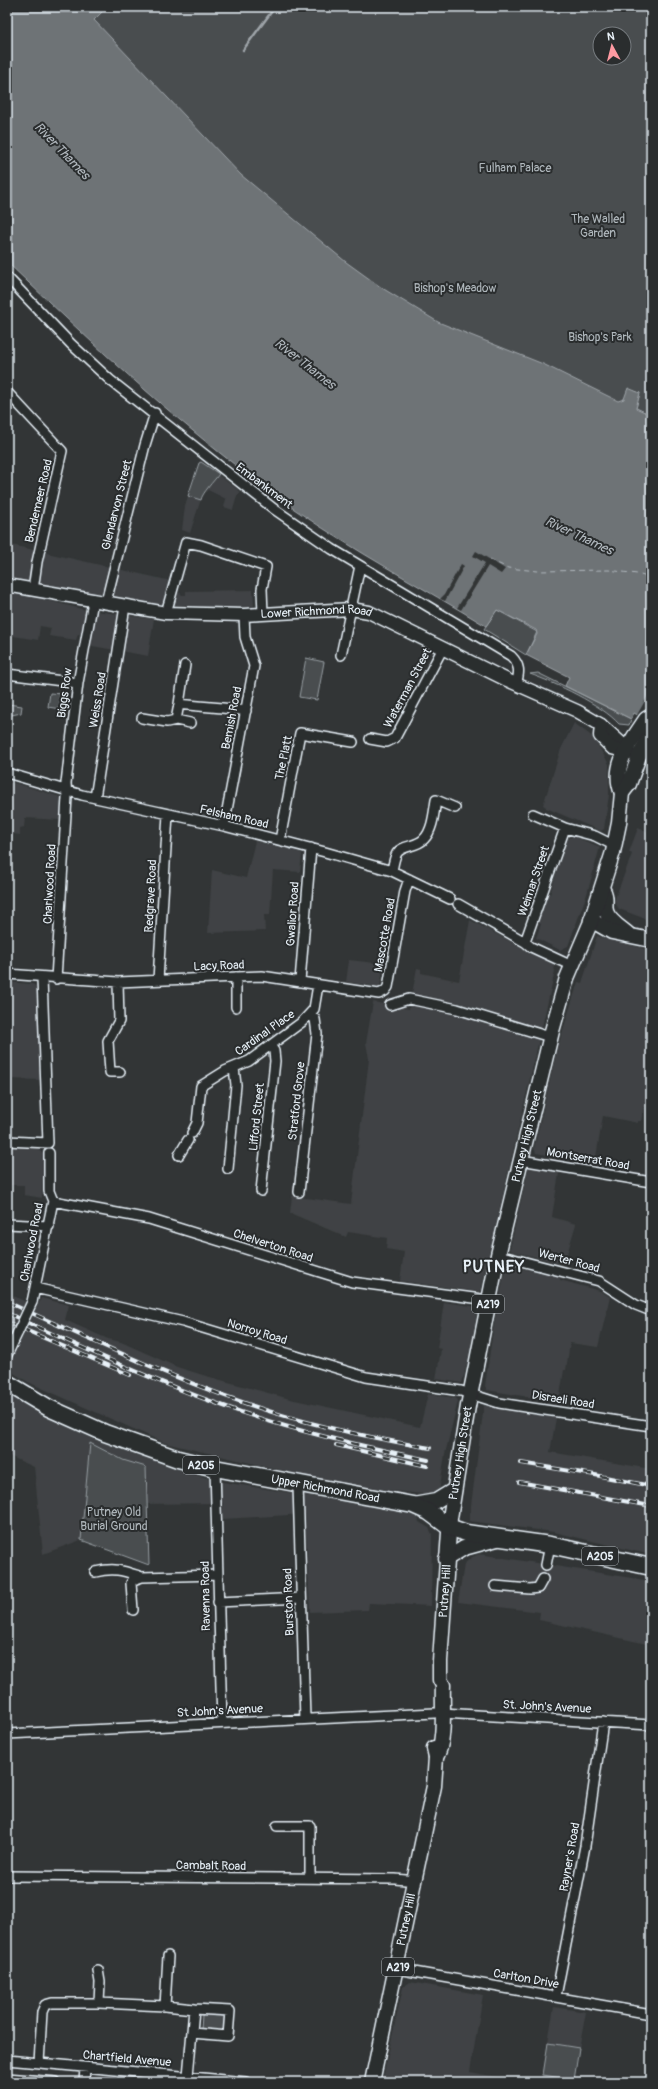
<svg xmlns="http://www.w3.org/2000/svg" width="658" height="2089" viewBox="0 0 658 2089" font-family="Pangolin,sans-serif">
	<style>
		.built { fill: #3f4244 }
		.green { fill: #494d4f; stroke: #989fa4; fill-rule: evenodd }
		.water { fill: #6e7376; stroke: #9fa5aa }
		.pier { fill: #323536 }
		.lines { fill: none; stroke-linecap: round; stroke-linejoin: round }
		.stream { stroke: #9fa5aa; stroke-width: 2.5 }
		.ferry { stroke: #b1b8be; stroke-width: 1; stroke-dasharray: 5 4; stroke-linecap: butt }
		.street-casing { stroke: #e8f1f8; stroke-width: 12 }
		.secondary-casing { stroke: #e8f1f8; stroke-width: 15 }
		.primary-casing { stroke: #e8f1f8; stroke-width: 17 }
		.highway-casing { stroke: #e8f1f8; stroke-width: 19 }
		.street { stroke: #2a2d2e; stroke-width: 9 }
		.secondary { stroke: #2a2d2e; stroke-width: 12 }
		.primary { stroke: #2a2d2e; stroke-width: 14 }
		.highway { stroke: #2a2d2e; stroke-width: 16 }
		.rail-casing { stroke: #e8f1f8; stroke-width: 4 }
		.rail { stroke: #2a2d2e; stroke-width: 2.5; stroke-dasharray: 8; stroke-linecap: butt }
		.street-bridge-casing { stroke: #e8f1f8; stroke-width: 12; stroke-linecap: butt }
		.street-bridge { stroke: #2a2d2e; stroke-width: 9 }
		.labels { text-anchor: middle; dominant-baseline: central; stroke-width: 4; stroke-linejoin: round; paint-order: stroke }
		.shield { fill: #2a2d2e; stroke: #afb6bb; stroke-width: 1 }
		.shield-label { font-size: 11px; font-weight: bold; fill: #e8f1f8 }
		.park-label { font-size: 12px; fill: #b0b8bd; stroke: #2a2d2e }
		.street-label { font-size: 12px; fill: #e8f1f8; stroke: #2a2d2e }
		.water-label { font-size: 13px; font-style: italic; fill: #b1b8be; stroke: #2a2d2e }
		.district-label { font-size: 16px; font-weight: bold; letter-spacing: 1px; fill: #e8f1f8; stroke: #2a2d2e }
	</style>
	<rect width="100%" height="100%" fill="#323536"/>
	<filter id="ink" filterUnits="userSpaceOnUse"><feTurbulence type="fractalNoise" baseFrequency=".025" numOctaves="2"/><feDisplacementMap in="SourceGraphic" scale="8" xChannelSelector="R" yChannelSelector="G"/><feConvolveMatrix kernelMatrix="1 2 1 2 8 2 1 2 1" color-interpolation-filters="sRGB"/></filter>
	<g filter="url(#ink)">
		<path class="built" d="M200 461 241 492 237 496 233 510 224 507 226 499 208 490 202 496 190 533 182 530 185 506Z
			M7 544 167 580 182 595H186V591L253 590 254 606 253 608 174 610 7 579Z
			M7 590 82 609 154 619 148 656 81 644 83 635 78 634 76 640 49 636 51 628 40 626 38 640 7 635Z
			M574 723 593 737 609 764V795L604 829 601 831 546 808V807L543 805 561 749Z
			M7 783H15L61 797 60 820 25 818 24 827 20 828V835L13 834 12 839 7 838Z
			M638 828 651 833V921L619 909 614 901 632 854 629 852Z
			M573 836 600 847 587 894 568 946 560 950 536 938 541 924 537 923 548 893 550 894 566 839Z
			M255 841 300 852 302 854 300 872 273 870 270 915H264L265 931 208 933 212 870 246 878Z
			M470 920 553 964 555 971 481 1290 479 1292 400 1281 404 1252 386 1249 387 1238 348 1232 346 1237 290 1213 292 1196 351 1204 369 1059 366 1043 373 1002 409 1009 417 968 421 969V973L459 981Z
			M597 936 651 950V1075L641 1121H638V1123L603 1116 595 1163 536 1153 534 1148 557 1049 578 982 582 983Z
			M349 960 384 964 380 986 378 987 346 982Z
			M7 982 32 984 36 986 42 1080 7 1079Z
			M7 1146 37 1148 44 1155 42 1198 24 1195V1185H7Z
			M529 1165 559 1173 552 1217 576 1224 564 1264 511 1251 510 1248Z
			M506 1265 560 1276V1280L600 1291 610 1297 598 1347 570 1343 566 1370H564L559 1402 487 1390 485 1386 494 1323Z
			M7 1293 37 1307 41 1298 69 1305 65 1320 108 1339 121 1342 177 1367 206 1376 290 1399 420 1427 428 1394 456 1398 458 1401 445 1454 439 1492 436 1495H431L348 1486 165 1443 28 1382 7 1369Z
			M444 1302 478 1307 471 1349 462 1383 436 1379 441 1349 437 1348Z
			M7 1394 93 1439 190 1473 222 1482 389 1508 418 1517 419 1522 429 1528 432 1534 431 1606 369 1603 368 1610 310 1612 305 1514 223 1519V1503L146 1504V1467L123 1460 90 1443 81 1540 43 1554 34 1467 7 1455Z
			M484 1405 556 1418 550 1452 651 1469V1555L554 1532 469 1521Z
			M479 1554 651 1581V1645L539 1620 540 1612 458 1602 464 1564 472 1557Z
			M410 1982 483 1995 470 2072 523 2082H382L403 1987Z
			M554 2007 586 2012 573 2082H541Z"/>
		<path class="green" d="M93 7H651V415L636 408 640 393 634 391 619 405 411 317 236 176 92 27ZM600 34H624V58H600Z
			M201 462 219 474C214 481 202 493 201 500L188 496 199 463Z
			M497 610 537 632 526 655 484 629Z
			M306 658 324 662 317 700 299 697Z
			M538 673 631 719 629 725 619 724C601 704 555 683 530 674Z
			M50 693 62 694 60 709 48 707Z
			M8 704 22 706 21 713 7 716Z
			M90 1443 123 1460 146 1467 149 1565 81 1540Z
			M204 2014 225 2016 224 2031 201 2030 202 2015Z
			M548 2043 579 2048 574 2080 543 2075Z"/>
		<path class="water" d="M7 7H99L103 11 94 20 241 175 346 262 382 288 438 322 543 364 618 401 624 399 628 388 640 393 636 408 651 415V722L634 713 631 719 565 686 569 677 526 655 537 634 536 630 497 610 486 626C422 587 356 552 294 509 191 436 98 349 7 262Z"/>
		<path class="pier" d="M476 551 505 569 501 574 488 566 461 610 457 608 485 563 473 556Z
			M461 564 464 566 445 601 440 599 444 595Z
			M651 690V724L635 716 633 720H630L633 716 637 715Z"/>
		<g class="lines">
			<path class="stream" d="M243 50 275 7"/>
			<path class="ferry" d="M490 560 508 568 538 571 609 570 637 574 651 578"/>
			<defs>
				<path id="street" d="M7 277 71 344 110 380 274 509 332 549 511 656C520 665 520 672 516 684
					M7 392 62 451 37 562 33 590
					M106 602 145 445 155 413
					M166 613 186 542 201 545 266 567 262 589 263 614
					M341 655 360 566
					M7 674 78 683
					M179 704 185 665
					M142 718 167 722 176 720 179 704C201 707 223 707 246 711
					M176 720 190 723
					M370 739 387 742 395 738 443 648
					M7 773 82 795 224 826 325 852 392 871 450 899
					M95 798 125 606
					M533 814 565 828 595 836 615 846
					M224 826 254 666 245 637 244 615
					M280 840 300 733 353 742
					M392 871C393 866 394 858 397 853 402 845 417 847 424 839 433 830 434 812 436 800L455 808
					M458 904 525 942 531 947 572 966
					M525 942 565 828
					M7 974 118 982 262 976 379 994 385 991 388 987 405 891 409 879
					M236 977V1007
					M56 979 67 797 66 783 78 683 93 601
					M158 980 168 814
					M300 981 311 848
					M118 982 119 1021 108 1041 110 1072H120
					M390 1005 409 999 457 1009 550 1037
					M192 1133 197 1123 201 1086 225 1071 249 1061 302 1022 314 1009 318 985
					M7 1141 48 1143 42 978
					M179 1155 188 1140
					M521 1160 651 1182
					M228 1169 236 1085 234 1068
					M261 1191 275 1061 274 1051 271 1047
					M299 1192 317 1034 315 1019 309 1015
					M53 1201 149 1219 352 1282 489 1300
					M7 1224 49 1226
					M498 1255 599 1281 636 1305 651 1311
					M35 1288 183 1322 366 1377 461 1391 499 1403 651 1426
					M32 1302 53 1201 49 1191V1153
					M7 1355 18 1332
					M215 1468 222 1723
					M298 1485 305 1719
					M546 1565 550 1545
					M95 1572C116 1567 124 1571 142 1577
					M495 1586 530 1589 538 1588 543 1579
					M218 1602 301 1598
					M133 1610 131 1583 133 1580 142 1577 217 1575
					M442 1713 651 1725
					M7 1734 435 1713
					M277 1826H310V1878
					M7 1876 395 1879 416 1881
					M397 1969 651 2014
					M556 1996 585 1846 603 1722
					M99 2003 165 2006 168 1956
					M165 2006 194 2009
					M7 2060 246 2082
					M39 2063 42 2012 45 2005 52 2003H99L100 1982 98 1970
					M188 2076 194 2009 230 2011 228 2036 192 2033
					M7 2078 56 2082
					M84 2082 85 2068"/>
				<g id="secondary">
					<path id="s1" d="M7 585 166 613 244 615 351 609 369 612 507 680 577 711 601 725 621 743 625 751"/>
					<path d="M601 725 600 736 612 748 630 753"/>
				</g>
				<g id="primary">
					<path d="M622 793C610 766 632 740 646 719L651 716"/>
					<path d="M603 890C608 898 604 903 606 911 608 920 621 928 628 934"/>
					<path d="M591 920 612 932 651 940"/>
					<path d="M413 1505 436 1501 454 1490"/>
					<path d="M446 1559 464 1548 497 1539"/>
					<path id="s2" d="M436 1757C446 1742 442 1703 443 1685L440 1680V1661L450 1518 468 1406 498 1255 552 1031 567 978 590 924 613 852 619 823 622 793 629 784 639 756 651 733"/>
					<path id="s3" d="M372 2082 434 1786 436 1757 434 1748"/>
				</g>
				<g id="highway">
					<path id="s4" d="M7 1383 49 1408 105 1433 178 1459 215 1468 413 1505 429 1512 449 1527 466 1533 550 1545 651 1567"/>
				</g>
			</defs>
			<use href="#street" class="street-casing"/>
			<use href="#secondary" class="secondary-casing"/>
			<use href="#primary" class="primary-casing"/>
			<use href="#highway" class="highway-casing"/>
			<use href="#street" class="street"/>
			<use href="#secondary" class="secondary"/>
			<use href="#primary" class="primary"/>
			<use href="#highway" class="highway"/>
			<defs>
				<path id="rail" d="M7 1302C83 1336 160 1373 239 1401 300 1423 366 1437 430 1448
					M7 1313C77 1345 148 1379 221 1405 288 1430 358 1445 428 1460
					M7 1322 130 1375
					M336 1445 427 1466
					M521 1463 595 1475 651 1486
					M519 1482 651 1506"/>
			</defs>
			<use href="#rail" class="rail-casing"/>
			<use href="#rail" class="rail"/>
			<defs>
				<path id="street-bridge" d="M18 1332 32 1302"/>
			</defs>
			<use href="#street-bridge" class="street-bridge-casing"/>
			<use href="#street-bridge" class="street-bridge"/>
		</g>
	</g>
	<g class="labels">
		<g class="shield">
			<rect x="472" y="1295" width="32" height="18" rx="3"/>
			<rect x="183" y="1456" width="36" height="18" rx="3"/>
			<rect x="582" y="1547" width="36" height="18" rx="3"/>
			<rect x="382" y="1958" width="32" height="18" rx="3"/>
		</g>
		<g class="shield-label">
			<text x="488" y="1304">A219</text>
			<text x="201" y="1465">A205</text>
			<text x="600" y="1556">A205</text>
			<text x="398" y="1967">A219</text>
		</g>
		<g class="park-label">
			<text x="515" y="168">Fulham Palace</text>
			<text x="598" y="219">The Walled<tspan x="598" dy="14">Garden</tspan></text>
			<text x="455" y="288">Bishop's Meadow</text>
			<text x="600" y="337">Bishop's Park</text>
			<text x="114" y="1512">Putney Old<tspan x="114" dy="14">Burial Ground</tspan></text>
		</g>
		<g class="street-label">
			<text transform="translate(264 486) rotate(37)">Embankment</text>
			<text transform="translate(39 501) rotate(-77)">Bendemeer Road</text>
			<text transform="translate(117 505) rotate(-76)">Glendarvon Street</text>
			<text stroke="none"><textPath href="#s1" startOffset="312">Lower Richmond Road</textPath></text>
			<text transform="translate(408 688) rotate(-62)">Waterman Street</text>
			<text transform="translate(65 693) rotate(-82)">Biggs Row</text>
			<text transform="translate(98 700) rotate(-81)">Weiss Road</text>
			<text transform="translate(232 718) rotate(-79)">Bemish Road</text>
			<text transform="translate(284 758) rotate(-78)">The Platt</text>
			<text transform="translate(234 817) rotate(13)">Felsham Road</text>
			<text transform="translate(534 881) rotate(-71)">Weimar Street</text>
			<text transform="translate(50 884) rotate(-87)">Charlwood Road</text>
			<text transform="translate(151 896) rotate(-87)">Redgrave Road</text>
			<text transform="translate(293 914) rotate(-86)">Gwalior Road</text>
			<text transform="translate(385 935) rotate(-80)">Mascotte Road</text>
			<text transform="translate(219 966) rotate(-2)">Lacy Road</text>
			<text transform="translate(265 1033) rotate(-35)">Cardinal Place</text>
			<text transform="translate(297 1101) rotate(-84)">Stratford Grove</text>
			<text transform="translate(257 1117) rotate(-84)">Lifford Street</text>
			<text stroke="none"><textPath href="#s2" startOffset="631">Putney High Street</textPath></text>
			<text transform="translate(588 1159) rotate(10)">Montserrat Road</text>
			<text transform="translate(32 1242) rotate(-79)">Charlwood Road</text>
			<text transform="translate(273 1246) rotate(18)">Chelverton Road</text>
			<text transform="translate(569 1261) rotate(15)">Werter Road</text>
			<text transform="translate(257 1332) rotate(17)">Norroy Road</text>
			<text transform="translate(563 1400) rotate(9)">Disraeli Road</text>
			<text stroke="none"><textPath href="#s2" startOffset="307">Putney High Street</textPath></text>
			<text stroke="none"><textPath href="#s4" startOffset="338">Upper Richmond Road</textPath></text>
			<text stroke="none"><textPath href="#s2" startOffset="168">Putney Hill</textPath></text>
			<text transform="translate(206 1596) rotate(-91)">Ravenna Road</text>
			<text transform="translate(289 1602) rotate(-92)">Burston Road</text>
			<text transform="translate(547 1707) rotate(3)">St. John's Avenue</text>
			<text transform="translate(220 1711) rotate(-3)">St John's Avenue</text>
			<text transform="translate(570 1857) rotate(-80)">Rayner's Road</text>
			<text transform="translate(211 1866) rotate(1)">Cambalt Road</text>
			<text stroke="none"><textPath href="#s3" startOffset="166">Putney Hill</textPath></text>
			<text transform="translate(526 1979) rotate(10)">Carlton Drive</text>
			<text transform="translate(127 2059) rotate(5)">Chartfield Avenue</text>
		</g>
		<g class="water-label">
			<text transform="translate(62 151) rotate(46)">River Thames</text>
			<text transform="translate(305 364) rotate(38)">River Thames</text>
			<text transform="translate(579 536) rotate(25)">River Thames</text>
		</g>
		<g class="district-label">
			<text x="494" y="1267">PUTNEY</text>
		</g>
	</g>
	<rect width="658" height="2089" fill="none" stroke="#2a2d2e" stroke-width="24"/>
	<rect x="12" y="12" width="634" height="2065" fill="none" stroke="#e8f1f8" stroke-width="1.5" filter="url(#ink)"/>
	<g transform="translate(612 46) rotate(353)"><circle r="19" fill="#2a2d2e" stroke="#767b7f"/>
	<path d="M0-3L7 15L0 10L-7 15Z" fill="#ff9aa2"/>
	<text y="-6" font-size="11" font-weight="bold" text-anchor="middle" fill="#e8f1f8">N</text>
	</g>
</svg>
